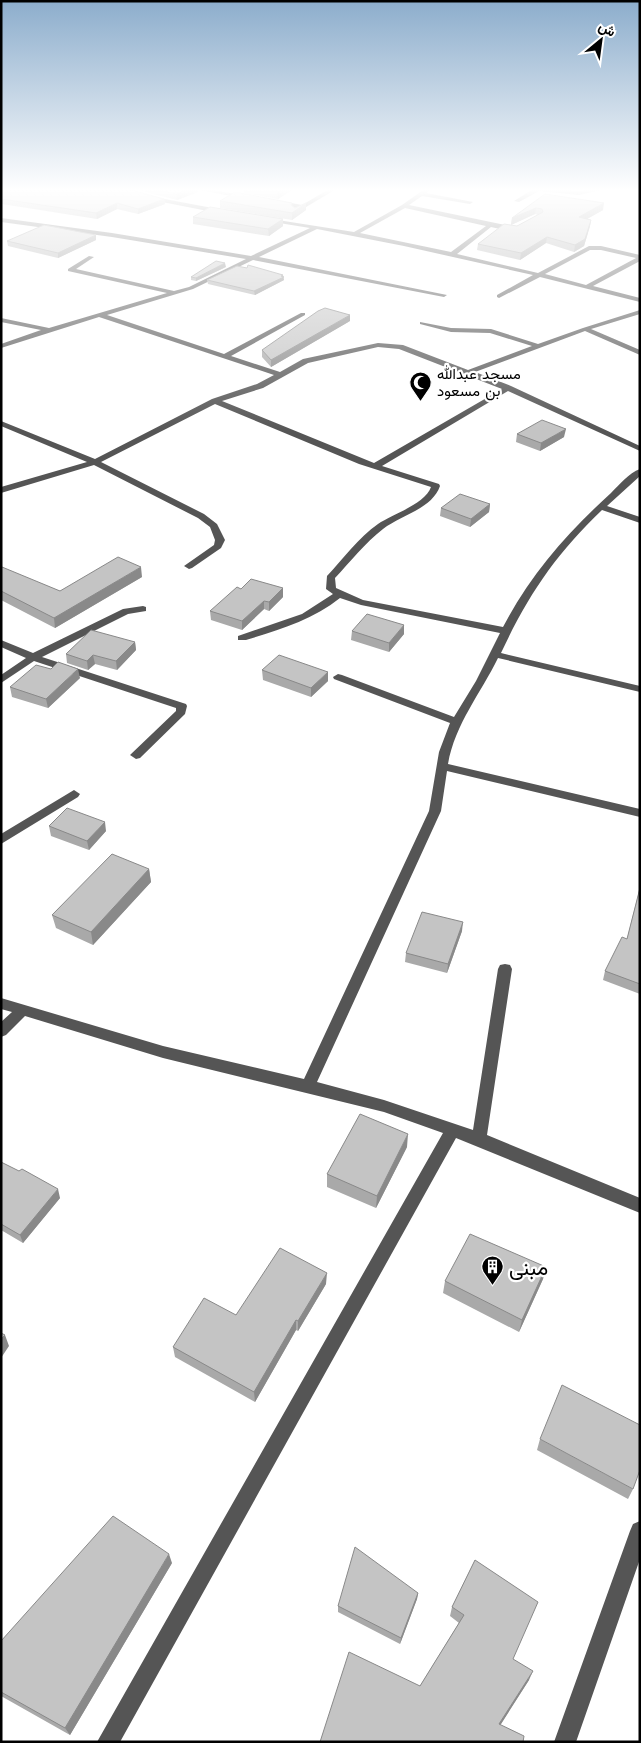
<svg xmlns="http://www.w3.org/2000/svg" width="641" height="1743" viewBox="0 0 641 1743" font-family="'Work Sans',Vazirmatn,sans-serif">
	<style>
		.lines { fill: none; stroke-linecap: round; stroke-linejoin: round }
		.minor { fill: #555; fill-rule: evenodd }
		.wall { fill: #a9a9a9 }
		.shaded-wall { fill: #898989 }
		.building { fill: #c4c4c4; stroke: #898989 }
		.labels { text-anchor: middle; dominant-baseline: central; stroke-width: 4.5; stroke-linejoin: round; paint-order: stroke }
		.far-poi-label { font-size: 15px; fill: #000; stroke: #fff; text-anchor: start }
		.near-poi-label { font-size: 21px; fill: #000; stroke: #fff; text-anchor: start }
	</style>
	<rect width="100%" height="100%" fill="#fff"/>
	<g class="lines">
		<path class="minor" d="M189 188H204L250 197 247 199Z
			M331 188H338L296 213 293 211 297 208 273 202 276 200 302 205Z
			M426 188H433L426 193 473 202 470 204 422 196 409 205 520 228 509 231 491 227 457 254 538 273 589 246H601L640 255V261L593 286 640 298V302L540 277 499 298 497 297V295L533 275 404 246 317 229 259 257 447 295 444 297 253 260 193 289 107 315 224 354 301 313H305V315L231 356 280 372 303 359 378 343 403 345 468 370 532 346 490 333 451 332 420 324V322L451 328 491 329 538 344 583 328 640 310V314L591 329 640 350V355L585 331 475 372 511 386 640 446V451L508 391 382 466 439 484 440 486C432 509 401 515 383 529 365 543 350 562 335 578L336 588 363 600 503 627C530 575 567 533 611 493 619 485 629 473 640 469V476L607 506 640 517V523L602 510C556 554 528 595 501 653L640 686V692L498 658C481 693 455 724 448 764L640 809V817L447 771 441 811 317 1082 384 1100 473 1130 498 969 500 965 505 964 510 965 512 969 487 1135 640 1198V1213L456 1138 120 1742H97L443 1133 384 1112 163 1058 25 1016 6 1035 1 1037V1022L12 1012 1 1009V998L163 1046 304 1079 429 811 439 752 450 723 334 679 333 677 338 674 342 675 454 717 476 681 500 633 361 605 340 598C312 620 279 630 246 640H238V636L302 614 333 594 326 589 327 576C343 559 359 537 378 524 393 514 425 504 431 487L359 464 215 404 101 462 204 514 217 524 225 540 221 548 192 568 189 569 184 566 214 545 215 540 210 527 198 518 94 465 1 493V487L87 462 1 426V421L95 459 212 399 257 384 274 375 99 317 1 348V344L41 330 1 322V318L49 328 167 293 68 271V269L89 256 94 257 76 269 174 291 189 287 246 259 112 237 1 222V218L112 233 251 256 310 228 267 221 265 218 354 232 402 205ZM405 208 486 226 451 252 360 233ZM590 250H601L636 258 586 285 545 274ZM378 347 399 349 502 389 374 463 222 401 263 388 308 363Z
			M535 188 579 191 610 188 579 195 539 191 519 202 514 201Z
			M149 196 223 210 226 212 223 214 147 199Z
			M143 606 146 607V611L128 614 42 657 186 704 187 706 185 714 140 758 136 759 130 755 176 711V708L34 661 1 683V675L26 658 1 647V640L33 653 123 609Z
			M74 790 80 794 78 797 1 844V834Z
			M640 1521V1559L576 1742H554L630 1531 633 1524Z"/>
	</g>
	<path class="wall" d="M1 188 164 199 165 204 138 214 117 209 97 219 2 204 1 205Z
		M130 188H198V192L177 200Z
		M244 188H292V190L278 199 244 193Z
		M545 194 603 210 587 219 591 220 590 226 584 246 574 252 546 243 520 260 477 250 478 244 517 226 538 215 535 214 511 225 512 218Z
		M220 201 292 203V206L295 208 306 203V210L292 220 220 208Z
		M193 217 283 219V226L269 236 193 224Z
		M96 240 58 258 8 246 7 241Z
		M226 267 196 281 191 280V277Z
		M283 277 284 280 255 295 208 284 207 280Z
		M350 321 271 367 262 357V350Z
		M517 434 564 437 540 451 516 442Z
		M490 504 489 512 470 527 440 516 441 508Z
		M1 568 60 591 142 577 55 628 1 600Z
		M241 589 283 597 269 611 264 609 242 630 211 620 210 611Z
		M352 631 404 634 389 652 351 640Z
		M135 642 136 650 117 670 95 664 88 670 67 663 66 654Z
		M262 670 328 681 311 697 263 680Z
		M80 678 48 708 12 697 10 687Z
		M49 826 106 831 89 850 51 836Z
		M149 869 151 882 93 945 56 928 52 915Z
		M640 887V994L603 980 605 971 627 939Z
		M462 931 447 973 405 962 406 953Z
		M407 1147 376 1208 327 1187V1174Z
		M1 1162 60 1198 23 1243 1 1230Z
		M546 1267 543 1279 519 1332 443 1293 445 1281Z
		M326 1284 298 1331 296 1330 255 1402 175 1357 173 1347 236 1315Z
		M540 1439 633 1489 628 1499 537 1450Z
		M475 1560 513 1659 529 1680 500 1725 420 1686 459 1623 450 1616 452 1607Z
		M172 1563 70 1735 1 1696V1641Z
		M418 1593 417 1599 400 1644 338 1612V1606Z"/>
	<path class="shaded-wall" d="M192 188H198V192L177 200 176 194Z
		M284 188H292V190L278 199 277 192Z
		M164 199 165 204 138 214V209Z
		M117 203V209L97 219 96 213Z
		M306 203V210L292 220V213Z
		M604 203 603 210 578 224 579 217Z
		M536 208 535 214 511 225 512 218Z
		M283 219V226L269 236 268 229Z
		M591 220 590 226 584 246 574 252 575 245Z
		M96 235V240L58 258V253Z
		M547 237 546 243 520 260 521 253Z
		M225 263 226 267 196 281V278Z
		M283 275 284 280 255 295 254 291Z
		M350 315V321L271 367V360Z
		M566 429 564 437 540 451 541 443Z
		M490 504 489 512 470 527 471 519Z
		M141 567 142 577 55 628 54 618Z
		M283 588V597L269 611V602Z
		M264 601V609L242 630V621Z
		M404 625V634L389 652V643Z
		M135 642 136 650 117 670 116 661Z
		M93 655 95 664 88 670 87 661Z
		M78 669 80 678 48 708 46 699Z
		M328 672V681L311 697V688Z
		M105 822 106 831 89 850 87 841Z
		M149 869 151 882 93 945 91 932Z
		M463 922 462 931 447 973 448 964Z
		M408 1134 407 1147 376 1208 377 1196Z
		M58 1189 60 1198 23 1243 20 1235Z
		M546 1267 543 1279 519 1332 522 1320Z
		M327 1273 326 1284 298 1331V1321Z
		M296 1320V1330L255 1402 254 1392Z
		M5 1335 9 1346 1 1358V1339Z
		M169 1554 172 1563 70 1735 65 1728Z
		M418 1593 417 1599 400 1644 401 1638Z
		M533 1671 529 1680 496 1732 499 1724Z"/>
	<path class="building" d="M1 188H124L164 199 138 209 117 203 96 213 1 199Z
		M152 188H192L176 194Z
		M253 188H284L277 192Z
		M235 192 292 203 291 205 295 208 306 203 292 213 220 201Z
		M545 194 604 203 579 217 591 220 585 239 575 245 547 237 521 253 478 244 504 224 517 226 543 212 542 209 536 208 512 218Z
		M210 207 283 219 268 229 193 217Z
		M44 225 96 235 58 253 7 241Z
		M216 261 225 263 196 278 191 277Z
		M248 265 283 275 281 276 284 277 254 291 207 280 237 266 247 268Z
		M325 308 350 315 271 360 262 350 318 311Z
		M542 420 566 429 541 443 517 434Z
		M460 494 490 504 471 519 441 508Z
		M118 557 141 567 54 618 1 591V568L2 567 60 591Z
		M251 579 283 588 269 602 264 601 242 621 210 611 237 587 241 589Z
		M367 614 404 625 389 643 352 631Z
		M91 630 135 642 116 661 93 655 87 661 66 654Z
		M279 655 328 672 311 688 262 670Z
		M58 662 78 669 46 699 10 687 36 665 51 669Z
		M67 808 105 822 87 841 49 826Z
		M112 854 149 869 91 932 52 915Z
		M640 888V984L605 971 622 937 627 939Z
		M422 912 463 922 448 964 406 953Z
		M360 1114 408 1134 377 1196 327 1174Z
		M1 1162 19 1171 22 1169 58 1189 20 1235 1 1224Z
		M470 1234 546 1267 522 1320 445 1281Z
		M280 1248 327 1273 298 1321 296 1320 254 1392 173 1347 204 1298 236 1315Z
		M1 1333 5 1335 1 1339Z
		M562 1385 640 1425V1470L633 1489 540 1439Z
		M113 1516 169 1554 65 1728 1 1692V1641Z
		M355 1547 418 1593 401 1638 338 1606Z
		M475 1560 538 1602 513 1659 533 1671 499 1724 524 1736 523 1742H320L349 1652 420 1686 464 1615 452 1607Z"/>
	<linearGradient id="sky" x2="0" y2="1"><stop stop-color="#8cadcc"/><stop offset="0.44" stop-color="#fff"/><stop offset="1" stop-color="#fff" stop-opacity="0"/></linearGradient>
	<rect width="641" height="432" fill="url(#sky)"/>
	<defs>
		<symbol id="mosque-pin" viewBox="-11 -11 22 30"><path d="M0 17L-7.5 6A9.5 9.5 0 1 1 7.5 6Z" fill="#000" stroke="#fff"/><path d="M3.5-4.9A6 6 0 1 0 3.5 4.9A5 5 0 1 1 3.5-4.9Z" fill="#fff"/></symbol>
		<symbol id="building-pin" viewBox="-11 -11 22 30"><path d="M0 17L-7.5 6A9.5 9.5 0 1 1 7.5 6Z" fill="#000" stroke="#fff"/><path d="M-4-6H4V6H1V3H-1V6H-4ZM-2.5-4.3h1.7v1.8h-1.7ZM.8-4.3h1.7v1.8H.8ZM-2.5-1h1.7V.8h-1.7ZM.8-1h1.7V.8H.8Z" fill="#fff"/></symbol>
	</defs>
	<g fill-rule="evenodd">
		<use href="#mosque-pin" x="408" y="370" width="25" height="34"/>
		<use href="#building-pin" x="480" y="1254" width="25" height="34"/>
	</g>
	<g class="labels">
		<g class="far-poi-label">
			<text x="437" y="374">مسجد عبدالله<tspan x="437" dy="17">بن مسعود</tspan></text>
		</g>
		<g class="near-poi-label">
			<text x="509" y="1267">مبنى</text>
		</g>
	</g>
	<rect width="641" height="1743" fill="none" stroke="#000000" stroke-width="5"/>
	<g transform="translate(601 40) rotate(29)" stroke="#ffffff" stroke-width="4" paint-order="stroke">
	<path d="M0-4L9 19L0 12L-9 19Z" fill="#000000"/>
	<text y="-8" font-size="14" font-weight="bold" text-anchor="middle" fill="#000000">ش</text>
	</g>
</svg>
